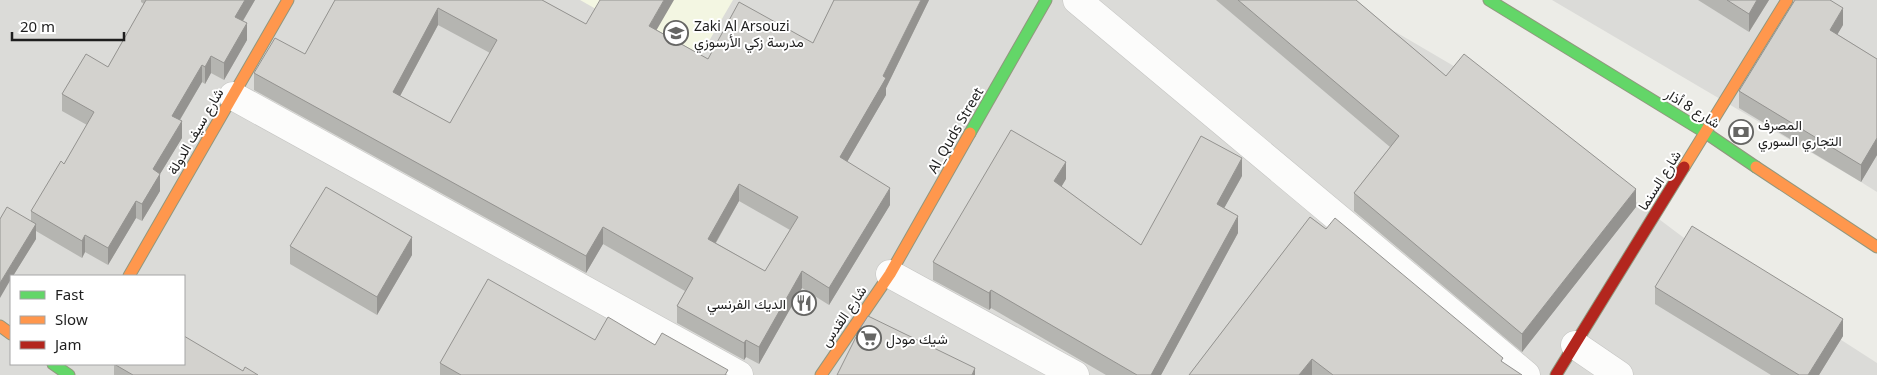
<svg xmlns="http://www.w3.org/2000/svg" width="1877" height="375" viewBox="0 0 1877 375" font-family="'Noto Sans',Vazirmatn,sans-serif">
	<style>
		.residential { fill: #dbdbd8; fill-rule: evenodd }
		.education { fill: #f3f6e2 }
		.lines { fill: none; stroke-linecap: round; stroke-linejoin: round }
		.street-casing { stroke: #c5c5c3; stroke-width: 29 }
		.fast-casing { stroke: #91977e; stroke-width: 13 }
		.slow-casing { stroke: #91977e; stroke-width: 13 }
		.jam-casing { stroke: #91977e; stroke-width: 13 }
		.street { stroke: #fcfcfb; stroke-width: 28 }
		.fast { stroke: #63d668; stroke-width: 11 }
		.slow { stroke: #ff974d; stroke-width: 11 }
		.jam { stroke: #b3261e; stroke-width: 11 }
		.wall { fill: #b5b5b1; fill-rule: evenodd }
		.shaded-wall { fill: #949390 }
		.building { fill: #d3d2ce; stroke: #949390; fill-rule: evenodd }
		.labels { text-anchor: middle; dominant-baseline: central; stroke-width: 4; stroke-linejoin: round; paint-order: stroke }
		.poi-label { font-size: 14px; fill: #1e1e1e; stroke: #fff; text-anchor: start }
		.street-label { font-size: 14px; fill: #1e1e1e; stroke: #fff }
	</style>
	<rect width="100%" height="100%" fill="#ecece7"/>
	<path class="residential" d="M0 0H1341L1464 72 1692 244 1877 363V375H0ZM11 276H184V364H11Z
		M1552 0H1877V192L1861 182Z"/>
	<path class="education" d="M580 0H733L695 65Z"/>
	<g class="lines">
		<defs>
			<path id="street" d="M1077 0 1526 375
				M233 96 739 375
				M890 274 1075 375
				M1575 345 1619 375"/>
			<path id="fast" d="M1489 0 1706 133 1756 167
				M970 133 1046 0
				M53 364 69 375"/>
			<path id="slow" d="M1684 167 1787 0
				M1756 167 1877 247
				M129 276 288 0
				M0 326 11 334
				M821 375 890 274 970 133"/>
			<path id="jam" d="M1556 375 1684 167"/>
		</defs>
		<use href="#street" class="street-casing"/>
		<use href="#fast" class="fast-casing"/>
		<use href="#slow" class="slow-casing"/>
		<use href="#jam" class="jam-casing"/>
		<use href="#street" class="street"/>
		<use href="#fast" class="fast"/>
		<use href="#slow" class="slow"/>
		<use href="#jam" class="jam"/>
	</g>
	<path class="wall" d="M141 0H255L243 21 247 40 224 80 211 73 205 84 202 82 180 120 182 138 160 174V191L142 221 136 218 108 265 85 252 82 258 36 231V239L13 276H11L31 221V211L64 164 87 125 62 111V94L108 67 144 4 141 2Z
		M335 0H542L586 24 657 30 708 59 813 43 834 0H929L886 88V95L847 162 890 205 829 305 802 288 759 364 746 357 744 360 677 323V306L685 291 603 244 586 273 254 90V73L305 54ZM438 25 490 53 450 123 400 96ZM739 201 790 230 765 271 716 243Z
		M1216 0H1356L1446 76 1636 207 1522 352 1354 211V193L1390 147Z
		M1698 0H1769L1749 32Z
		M1843 25 1837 34 1877 59V155L1861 182 1739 108V91Z
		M1242 176 1224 208 1238 233 1161 375H1106L991 308 989 310 933 280V262L1066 179 1061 187 1141 245Z
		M1310 217 1503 363 1522 375H1189Z
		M290 246 412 255 377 315 290 264Z
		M1655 287 1843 336 1819 375H1771L1655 304Z
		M595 340 655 345 728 375H440V363Z
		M114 364 243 371 258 375H114Z"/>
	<path class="shaded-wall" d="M245 0H255L235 34V17Z
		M664 0H674L649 43V26Z
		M921 0H929L886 88V95L840 174V157L883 76Z
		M1757 0H1769L1749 32V14Z
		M438 8V25L393 109V92Z
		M1843 8V25L1830 47V30Z
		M247 23V40L224 80V63Z
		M211 56V73L205 84V67Z
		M202 65V82L172 133V116Z
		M182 121V138L160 174V191L142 221V204L153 169Z
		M1877 138V155L1861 182V165Z
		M1242 158V176L1217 221V204Z
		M1066 162V179L1054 199V181Z
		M739 184V201L708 256V239Z
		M890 188V205L829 305V288Z
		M1636 189V207L1522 352V334Z
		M136 201V218L108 265V248Z
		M1238 216V233L1161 375H1151Z
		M36 224V239L13 276H11V279L0 298V283Z
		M603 227V244L586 273V256Z
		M85 235V252L82 258V241Z
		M412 237V255L377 315V297Z
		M802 271V288L759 364V347Z
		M991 290V308L989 310V293Z
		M1843 319V336L1819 375H1808Z
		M746 340V357L744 360V343Z
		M1312 359V375H1299Z
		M975 368V375H972Z"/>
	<path class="building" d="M146 0H245L235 17 247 23 224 63 211 56 205 67 202 65 172 116 182 121 153 169 160 174 142 204 136 201 108 248 85 235 82 241 31 211 61 161 64 164 94 112 62 94 86 54 108 67Z
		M335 0H542L586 24 600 0H664L649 26 708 59 739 2 813 43 834 0H921L883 76 886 78 840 157 890 188 829 288 802 271 759 347 746 340 744 343 677 306 693 278 603 227 586 256 254 73 275 38 305 54ZM438 8 497 40 450 123 393 92ZM739 184 798 217 765 271 708 239Z
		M1238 0H1356L1446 76 1464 54 1636 189 1522 334 1354 193 1399 136Z
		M1727 0H1757L1749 14Z
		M1795 0H1830L1843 8 1830 30 1877 59V138L1861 165 1739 91Z
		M1011 130 1066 162 1054 181 1141 245 1201 136 1242 158 1217 204 1238 216 1151 375H1137L991 290 989 293 933 262Z
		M326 187 412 237 377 297 290 246Z
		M7 207 36 224 0 283V219Z
		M1310 217 1326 229 1335 218 1503 358 1501 361 1522 375H1333L1312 359 1299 375H1189Z
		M1692 226 1843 319 1808 375H1799L1655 287Z
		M488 279 595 340 608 317 655 345 662 333 728 370 725 375H461L440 363Z
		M868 316 975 368 972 375H837L861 327Z
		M184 336 243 371 245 367 258 375H133L114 364H184Z"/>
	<defs>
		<symbol id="school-ring" viewBox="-11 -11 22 22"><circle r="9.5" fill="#fff" stroke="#666664" stroke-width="1.5"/><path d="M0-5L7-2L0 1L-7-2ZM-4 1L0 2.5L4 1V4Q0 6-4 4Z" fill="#666664"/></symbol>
		<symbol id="bank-ring" viewBox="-11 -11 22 22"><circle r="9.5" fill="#fff" stroke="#666664" stroke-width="1.5"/><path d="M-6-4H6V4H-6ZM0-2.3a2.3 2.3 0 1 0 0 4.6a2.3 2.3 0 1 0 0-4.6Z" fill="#666664"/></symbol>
		<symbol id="restaurant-ring" viewBox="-11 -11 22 22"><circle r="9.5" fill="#fff" stroke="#666664" stroke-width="1.5"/><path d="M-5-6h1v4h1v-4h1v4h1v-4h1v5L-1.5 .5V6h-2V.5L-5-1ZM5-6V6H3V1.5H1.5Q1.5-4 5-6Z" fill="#666664"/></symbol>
		<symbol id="supermarket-ring" viewBox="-11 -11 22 22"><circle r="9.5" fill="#fff" stroke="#666664" stroke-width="1.5"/><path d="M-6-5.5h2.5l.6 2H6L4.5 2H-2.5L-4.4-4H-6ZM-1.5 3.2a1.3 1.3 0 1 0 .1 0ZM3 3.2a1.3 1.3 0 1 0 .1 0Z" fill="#666664"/></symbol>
	</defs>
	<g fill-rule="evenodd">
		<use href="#school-ring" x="662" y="19" width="28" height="28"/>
		<use href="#bank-ring" x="1727" y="118" width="28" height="28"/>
		<use href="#restaurant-ring" x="790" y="289" width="28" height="28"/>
		<use href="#supermarket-ring" x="855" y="324" width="28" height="28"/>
	</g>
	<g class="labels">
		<g class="poi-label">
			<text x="694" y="25">Zaki Al Arsouzi<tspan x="694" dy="16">مدرسة زكي الأرسوزي</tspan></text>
			<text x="1758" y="124">المصرف<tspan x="1758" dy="16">التجاري السوري</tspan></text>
			<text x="786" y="303" text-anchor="end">الديك الفرنسي</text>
			<text x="886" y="338">شيك مودل</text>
		</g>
		<g class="street-label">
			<text transform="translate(1693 108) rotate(32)">شارع 8 أذار</text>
			<text transform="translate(955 130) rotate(-60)">Al_Quds Street</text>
			<text transform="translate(195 131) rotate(-60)">شارع سيف الدولة</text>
			<text transform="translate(1659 180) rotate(-58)">شارع السنما</text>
			<text transform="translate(843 316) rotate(-56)">شارع القدس</text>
		</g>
	</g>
	<rect x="10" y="275" width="175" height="90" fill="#ffffff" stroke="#a5a5a5"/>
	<rect x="20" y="291" width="25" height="8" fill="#63d668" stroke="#a5a5a5"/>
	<text x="55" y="300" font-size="15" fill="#1e1e1e">Fast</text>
	<rect x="20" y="316" width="25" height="8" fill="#ff974d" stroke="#a5a5a5"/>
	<text x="55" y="325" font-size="15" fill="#1e1e1e">Slow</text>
	<rect x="20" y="341" width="25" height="8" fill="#b3261e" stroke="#a5a5a5"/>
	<text x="55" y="350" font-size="15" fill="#1e1e1e">Jam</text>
	<path d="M12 32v8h112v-8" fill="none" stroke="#1e1e1e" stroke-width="2.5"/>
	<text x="20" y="32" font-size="15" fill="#1e1e1e" stroke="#ffffff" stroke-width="4" paint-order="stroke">20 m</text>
</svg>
